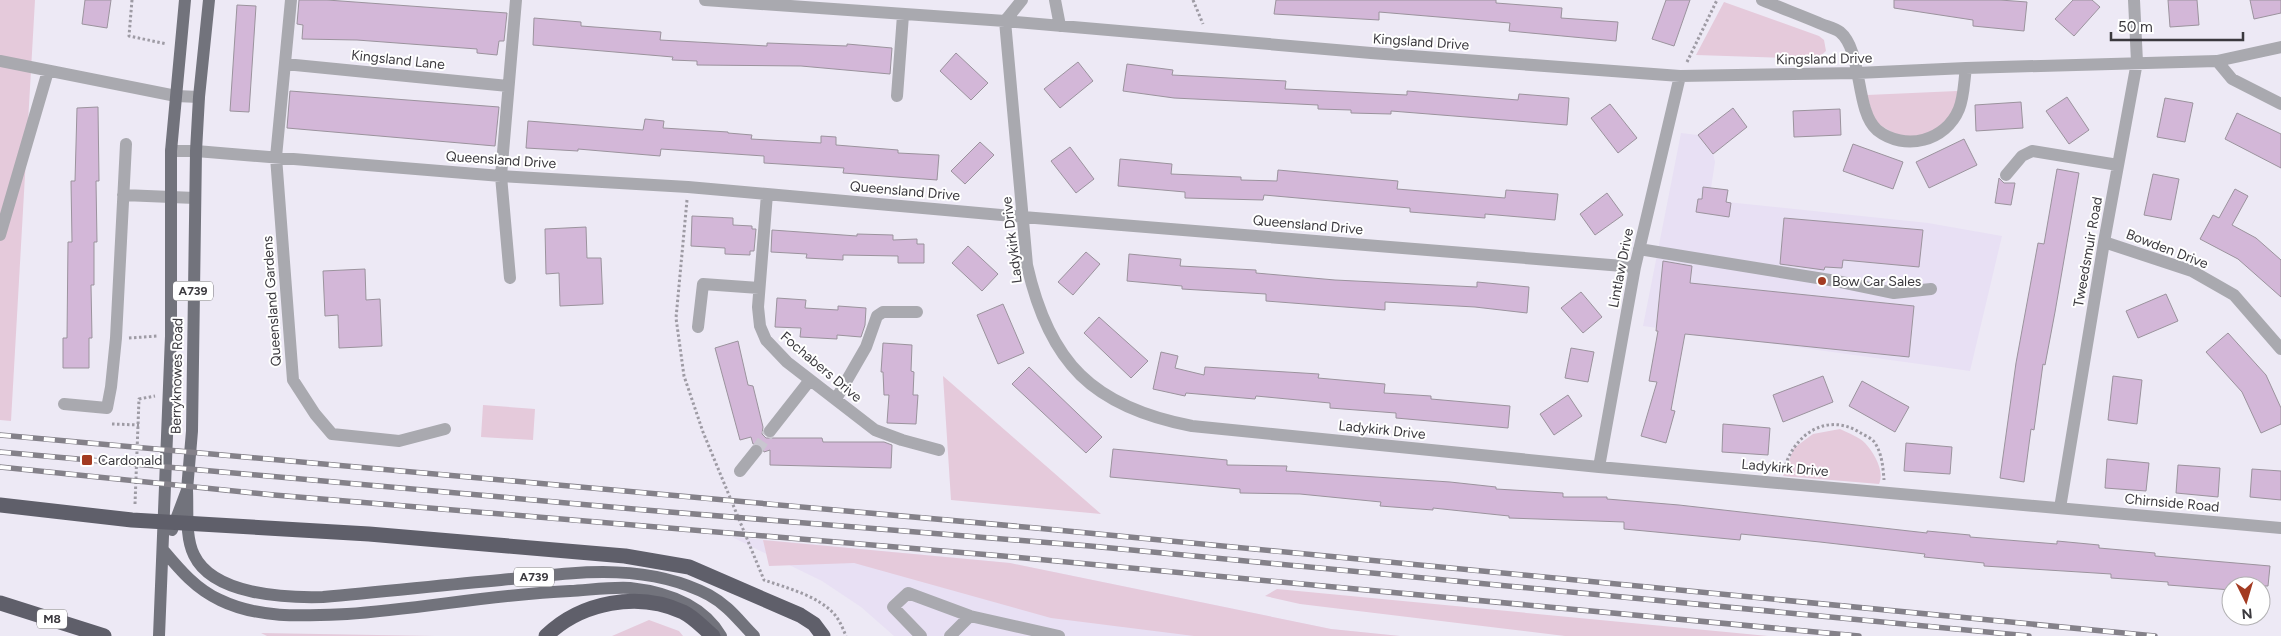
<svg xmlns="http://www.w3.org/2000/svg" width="2281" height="636" viewBox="0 0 2281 636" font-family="Figtree,sans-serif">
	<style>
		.built { fill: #e8e0f4 }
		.green { fill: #e5cadb }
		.building { fill: #d3b7d8; stroke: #9b939d }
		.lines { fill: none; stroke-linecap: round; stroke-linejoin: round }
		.minor-tunnel { stroke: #c9c6d0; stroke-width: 12; stroke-dasharray: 12 6; stroke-linecap: butt }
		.path { stroke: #9e9ba4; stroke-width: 3; stroke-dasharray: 2.5 2.5; stroke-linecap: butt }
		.minor { stroke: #a9a9af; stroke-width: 12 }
		.major { stroke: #72737c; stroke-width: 12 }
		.highway { stroke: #5f5f6a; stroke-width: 15 }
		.rail-casing { stroke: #848189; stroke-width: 5.5 }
		.rail { stroke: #fff; stroke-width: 4; stroke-dasharray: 11; stroke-linecap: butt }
		.poi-dot { fill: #a33b22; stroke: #fff; stroke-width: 2 }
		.labels { text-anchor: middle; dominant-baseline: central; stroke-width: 4; stroke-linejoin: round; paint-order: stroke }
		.shield { fill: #fff; stroke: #767478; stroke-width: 1 }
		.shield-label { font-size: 12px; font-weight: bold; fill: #3b393e }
		.street-label { font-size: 14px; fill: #3b393e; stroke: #fff }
		.poi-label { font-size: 14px; fill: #3b393e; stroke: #fff; text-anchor: start }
	</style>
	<rect width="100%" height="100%" fill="#ede9f5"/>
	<path class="built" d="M1681 133 1698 135 1713 154 1715 162 1711 188 1728 190 1727 202 1928 223 2002 236 1970 371 1643 326Z
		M732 537 1010 563 1331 629 1400 636H894L861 607 822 581Z"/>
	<path class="green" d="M0 0H35L11 421 0 420Z
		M1724 2 1819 36 1824 40 1826 51 1817 59 1696 55Z
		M1957 91V106L1944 127 1924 136 1900 137 1875 122 1867 95Z
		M943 376 1101 514 951 500Z
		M483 405 535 409 533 440 481 437Z
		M1840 429C1848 433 1859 437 1865 443 1874 453 1885 471 1879 484L1783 476 1794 448 1813 434Z
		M763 540 1010 563 1331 629 1400 636H1194L1051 618 854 563 769 566Z
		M1277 589 1768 636H1565L1300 604 1265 596Z
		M649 620 679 631 683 636H612Z
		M261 633 435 636H267Z"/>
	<path class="building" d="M85 0H111L107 28 82 24Z
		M299 0H327L507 13 504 41H499L497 55 477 53V49L357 40 302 39 303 25 297 24Z
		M1276 0H1496V3L1562 8 1561 18 1618 22 1616 41 1509 31 1510 23 1379 12V20L1274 14Z
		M1666 0H1690L1674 46 1652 39Z
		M1894 0H2000L2027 2 2024 31 1973 26V20L1894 8Z
		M2073 0H2092L2100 7 2074 36 2055 19Z
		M2168 0H2197L2199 25 2170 27Z
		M2250 0H2281V13L2254 19Z
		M237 5 256 6 249 112 230 111Z
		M534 18 581 22V26L661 32 660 40 767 46V43L847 46V44L892 48 890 74 801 66 697 65V61L672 60 673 57 533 45Z
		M956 53 988 83 971 100 940 71Z
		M1078 62 1093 81 1060 108 1044 89Z
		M1127 64 1173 70 1172 75 1286 81 1285 89 1407 95V91L1518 100 1519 94 1569 98 1567 125 1391 111V114L1351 113V110L1318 109V105L1174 98 1123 91Z
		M290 91 499 107 495 146 287 128Z
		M2067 97 2089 130 2069 144 2046 111Z
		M2165 98 2193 103 2185 142 2157 137Z
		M2021 102 2023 128 1976 131 1975 105Z
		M1610 104 1637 138 1618 153 1591 118Z
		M98 107 99 181H96L97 242H94V285H91L92 338H89V368H63V338H67L68 242H72L71 181H75L77 108Z
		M1733 108 1747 127 1713 154 1698 135Z
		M1840 109 1841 135 1794 137 1793 111Z
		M2237 113 2281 134V168L2225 139Z
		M645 119 664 121 663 128 728 132V133L752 135 751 139 821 143V136L836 137V145L898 150V153L939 155 937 180 843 173 844 168 764 163V156L661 149 660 156 578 149V151L526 148 528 121 643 130Z
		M1964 139 1977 165 1929 188 1916 162Z
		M980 142 994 155 965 184 951 171Z
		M1853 144 1903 162 1893 189 1843 171Z
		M1070 147 1094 179 1076 193 1051 161Z
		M1120 159 1172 164 1171 174 1241 177V180L1277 181 1278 170 1398 181 1397 189 1505 198 1506 190 1558 194 1555 220 1485 214V218L1410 212V208L1264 195 1263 200 1185 198V192L1118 186Z
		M2057 169 2079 173 2055 312 2045 365 2043 364 2034 430 2031 429 2024 482 2000 478 2016 363 2038 243 2044 244Z
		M2153 174 2179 179 2171 220 2144 215Z
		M1999 178 2004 183H2015L2011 205 1995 203Z
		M1703 187 1728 190 1726 202 1731 203 1729 217 1696 212 1698 199H1702Z
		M2235 189 2248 196 2232 225 2256 238 2281 260V297L2238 259 2200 239 2213 215 2219 218Z
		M1607 193 1623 215 1595 235 1580 214Z
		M692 216 733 218V225L752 226V229H756L754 251H750V255L725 254V248L691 246Z
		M1784 218 1923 230 1919 267 1843 260 1842 268 1825 267 1824 270 1780 264Z
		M586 227 587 258H601L603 304 560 306 559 273 546 274 545 229Z
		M772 230 857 236V234L893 235V240L917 239V244H924V263H898V256L843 255V260L806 258 807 254 771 252Z
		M968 246 998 274 982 291 952 263Z
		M1086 252 1100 264 1073 295 1058 282Z
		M1129 254 1181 259 1180 266 1256 270V273L1335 280 1477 287V282L1529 287 1527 313 1475 307 1385 302V310L1318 305 1266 301V294L1182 289V286L1127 281Z
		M1663 261 1692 266 1690 283 1914 306 1909 357 1685 334 1671 410 1675 411 1666 443 1641 436 1657 382 1649 381 1658 331H1656Z
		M365 269 366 300 380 299 382 346 339 348 338 315 325 316 323 271Z
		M1581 292 1602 317 1583 333 1561 308Z
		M2166 294 2178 321 2138 338 2126 311Z
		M777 298 806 300 805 308 838 310V306L866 308 865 325 861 337 837 335V339L800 337 801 328 775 327Z
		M1003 304 1024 353 998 364 977 315Z
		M1099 317 1148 361 1131 378 1084 333Z
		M2228 333 2266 375 2281 408V424L2261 433 2242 392 2206 352Z
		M738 341 748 385 753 386 763 427 762 434 766 438H822L823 442H884L892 445 891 468 770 465V450L764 452 761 444H753L751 437 740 440 715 348Z
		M883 343 912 345 911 371 914 372 913 395H918L916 424 887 423 889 395H884L883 372H881Z
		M1571 348 1594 352 1588 382 1565 378Z
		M1161 352 1178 356 1175 368 1204 375 1205 367 1319 374 1318 378 1385 384 1384 393 1431 396V399L1510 406 1508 428 1396 418V413L1330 408V403L1256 396 1255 399 1186 393 1185 396 1153 389Z
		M1029 367 1102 437 1086 453 1012 384Z
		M1823 376 1833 402 1783 422 1773 395Z
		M2113 376 2142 380 2137 424 2108 420Z
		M1862 381 1909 407 1895 432 1849 406Z
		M1568 395 1582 416 1554 435 1540 414Z
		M1723 424 1770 428 1768 455 1722 452Z
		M1906 443 1952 447 1950 474 1904 471Z
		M1113 449 1227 460V465L1287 466 1286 471 1450 482 1496 487V489L1563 493V497H1607V499L1679 505 1927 533V531L1970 535V537L2057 544V541L2099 545V548L2155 553V556L2270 566 2268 586H2231V590L2168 585V582L2111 578V574L1984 566V563L1924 557 1925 554 1820 542 1741 534 1740 540 1624 529V522L1509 518V516L1433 508V510L1380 506 1381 502 1300 494 1240 493V489L1110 477Z
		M2107 459 2149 463 2146 491 2105 488Z
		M2178 465 2220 468 2218 497 2176 493Z
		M2252 469 2281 471V500L2250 497Z"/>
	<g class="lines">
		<path class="minor-tunnel" d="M756 451 770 431"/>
		<path class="path" d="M132 0 129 36 167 44
			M1193 0 1203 24
			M1687 62 1717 0
			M687 200 676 318 684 376 703 432 764 580C787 588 819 596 835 615 840 621 843 629 846 636
			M129 338 158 336
			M112 424 139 425
			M1784 470C1793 435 1826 412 1859 432 1864 435 1872 438 1875 443 1882 454 1883 467 1884 480
			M135 504 139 399 155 396"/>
		<path class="minor" d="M291 0 276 157 293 380 315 414 332 434 399 441 445 429
			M705 0 1005 21 1371 53 1680 76 1857 73 1966 68 2217 61 2281 47
			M1022 0 1005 21 1027 265C1049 363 1093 407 1192 426L1599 467 2281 528
			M1055 0 1060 26
			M1762 0C1781 8 1800 15 1819 23 1825 26 1835 28 1840 32 1863 51 1855 111 1877 130 1905 152 1946 141 1959 109 1964 97 1964 81 1966 68
			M0 61 176 96 199 97
			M2217 61 2232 79 2281 104
			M285 64 508 86
			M897 96 903 15
			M171 151H196L501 176 688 187 1023 217 1635 267
			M2006 175 2022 156 2032 151 2118 165
			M767 194 758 307 760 326 766 340 787 362 875 430 902 440 939 450
			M123 195 195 198
			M0 235 48 71
			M2104 242 2192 271 2234 295 2281 349
			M1639 249 1836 281 1894 293 1931 289
			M510 278 501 176 516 0
			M698 327 703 284 759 288
			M836 399 866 347 877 316 883 312H917
			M64 404 107 408 111 387 116 338 126 144
			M770 431 810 380
			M1599 467 1635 267 1680 76
			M740 471 756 451
			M2060 508 2104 242 2137 62 2134 0
			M921 636 893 607 908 593 970 616 1059 636
			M950 636 970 616"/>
		<path class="major" d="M187 490C188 510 185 537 194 555 213 595 285 598 323 597 383 592 442 585 501 580 571 573 644 561 709 595 729 606 739 621 754 636
			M172 530 187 490 192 431 196 151 199 97 209 0
			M164 551C180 570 196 589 220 600 259 619 304 616 347 614 421 609 495 594 570 591 589 590 610 587 630 588 665 592 702 604 721 636
			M159 636 171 336V151L185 0"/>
		<path class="highway" d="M0 505 132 520 369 534 625 556 689 567 800 615 814 624 823 636
			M0 603 104 636
			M546 636C581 602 638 591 683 612 695 618 703 628 713 636"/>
		<defs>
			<path id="rail" d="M0 435 1036 528 2155 636
				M0 452 645 510 1090 546 2029 636
				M0 467 274 495 1003 556 1859 636"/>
		</defs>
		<use href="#rail" class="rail-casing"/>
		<use href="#rail" class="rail"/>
	</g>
	<g class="poi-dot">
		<circle cx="1822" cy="281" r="5"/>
		<rect x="81" y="454" width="12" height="12" rx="2.5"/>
	</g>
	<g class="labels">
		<g class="shield">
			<rect x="173" y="281.5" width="40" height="19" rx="4"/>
			<rect x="514" y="567.5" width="40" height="19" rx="4"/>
			<rect x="37" y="609.5" width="30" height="19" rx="4"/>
		</g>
		<g class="shield-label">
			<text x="193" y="291">A739</text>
			<text x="534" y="577">A739</text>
			<text x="52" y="619">M8</text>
		</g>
		<g class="street-label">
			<text transform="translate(1421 42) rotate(4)">Kingsland Drive</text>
			<text transform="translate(1824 59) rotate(-1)">Kingsland Drive</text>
			<text transform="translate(398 60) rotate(6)">Kingsland Lane</text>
			<text transform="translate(501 160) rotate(4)">Queensland Drive</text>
			<text transform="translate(905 191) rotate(5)">Queensland Drive</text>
			<text transform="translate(1308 225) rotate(5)">Queensland Drive</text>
			<text transform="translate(1012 240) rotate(-97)">Ladykirk Drive</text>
			<text transform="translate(2167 249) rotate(21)">Bowden Drive</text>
			<text transform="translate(2088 252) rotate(-80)">Tweedsmuir Road</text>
			<text transform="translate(1621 268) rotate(-79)">Lintlaw Drive</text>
			<text transform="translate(272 301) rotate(-94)">Queensland Gardens</text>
			<text transform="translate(821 367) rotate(40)">Fochabers Drive</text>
			<text transform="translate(177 376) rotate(-89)">Berryknowes Road</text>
			<text transform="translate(1382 430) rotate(6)">Ladykirk Drive</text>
			<text transform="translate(1785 468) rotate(5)">Ladykirk Drive</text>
			<text transform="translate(2172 503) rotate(5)">Chirnside Road</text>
		</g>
		<g class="poi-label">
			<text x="1832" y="281">Bow Car Sales</text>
			<text x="98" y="460">Cardonald</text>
		</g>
	</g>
	<g transform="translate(2246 601) rotate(175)"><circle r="24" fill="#ffffff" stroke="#b1b0b2"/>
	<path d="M0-4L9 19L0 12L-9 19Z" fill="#a33b22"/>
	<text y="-8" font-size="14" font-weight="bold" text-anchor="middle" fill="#3b393e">N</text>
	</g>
	<path d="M2111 32v8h132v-8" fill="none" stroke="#3b393e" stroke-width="2.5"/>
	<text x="2118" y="32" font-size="15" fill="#3b393e" stroke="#ffffff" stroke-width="4" paint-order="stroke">50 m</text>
</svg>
